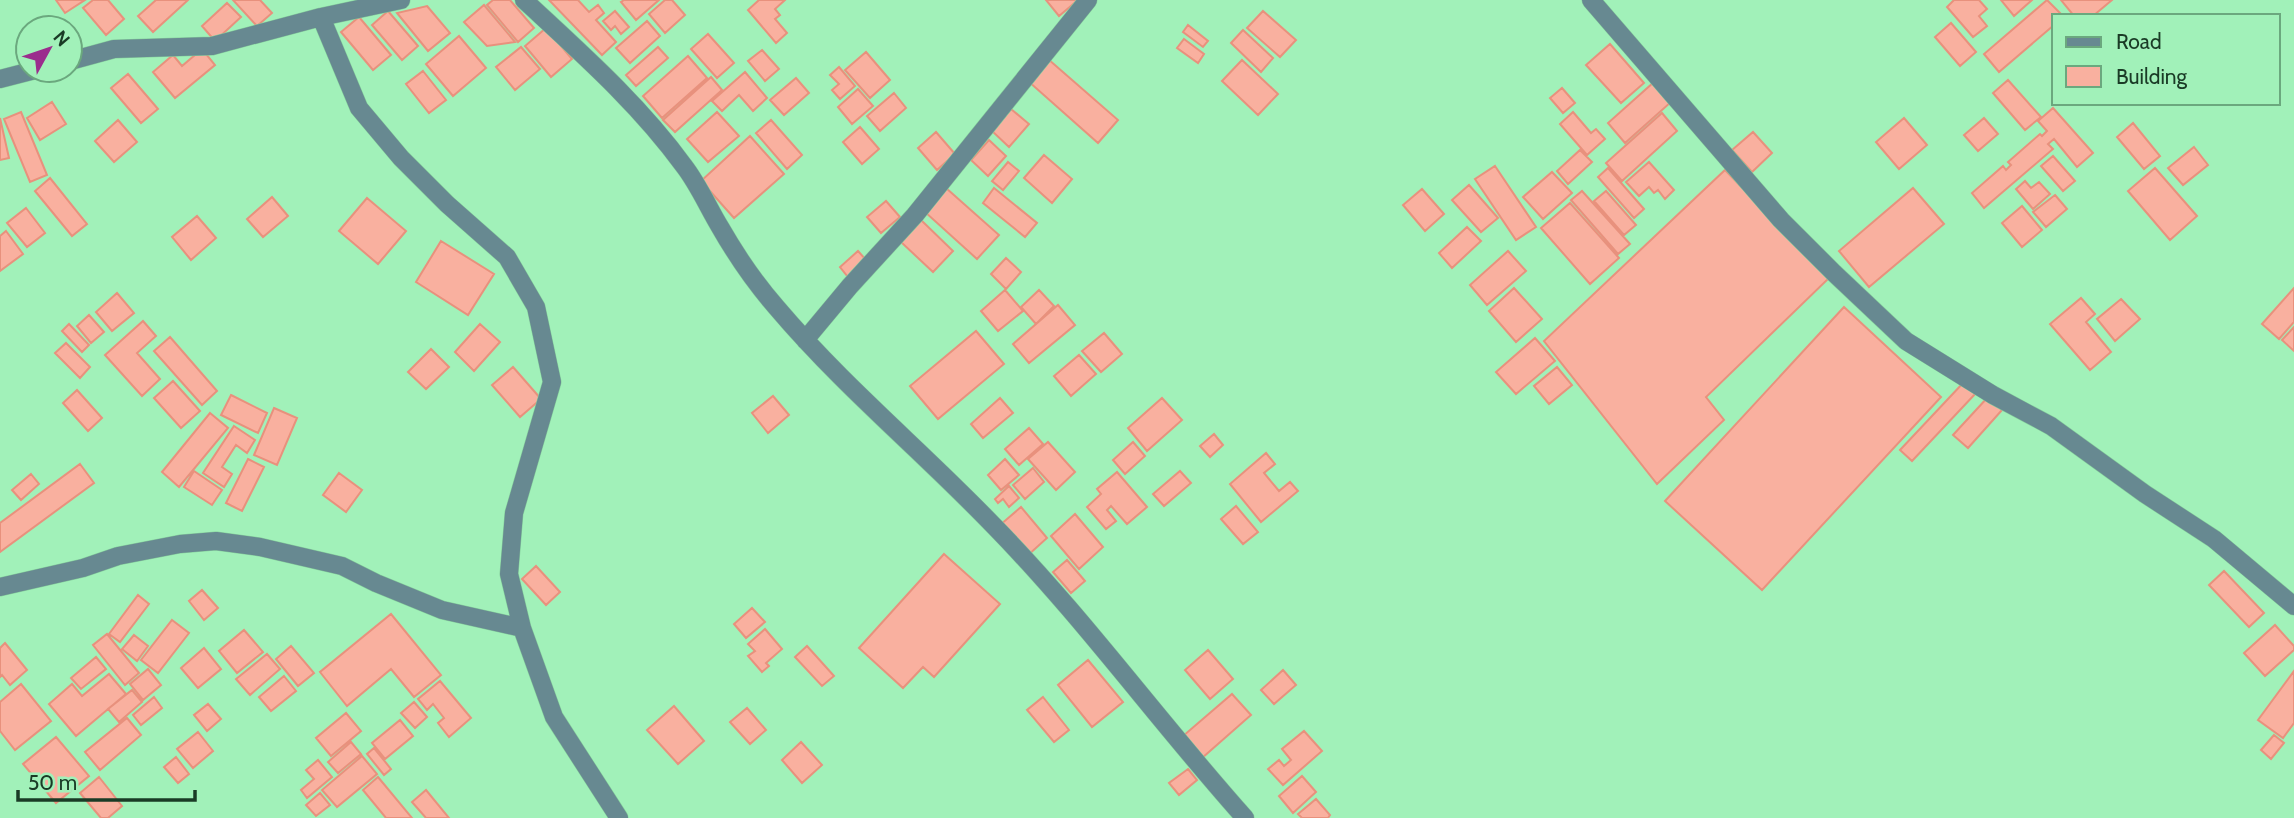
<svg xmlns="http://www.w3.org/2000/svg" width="2294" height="818" viewBox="0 0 2294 818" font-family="Cabin,sans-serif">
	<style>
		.building { fill: #f9b09f; stroke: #e8917d; stroke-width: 2 }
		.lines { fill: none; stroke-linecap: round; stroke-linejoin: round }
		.minor-casing { stroke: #86cd9c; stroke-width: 19 }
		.minor { stroke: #678991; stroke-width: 18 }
	</style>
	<rect width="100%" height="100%" fill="#a1f1b9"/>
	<path class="building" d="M56 0H85L65 13Z
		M93 0H108L124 19 106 35 83 8Z
		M156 0H188L153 32 138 16Z
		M233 0H260L272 13 257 26Z
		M493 0H510L534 28 518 42 487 5Z
		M549 0H578L589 12 598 5 604 13 596 20 616 42 602 55Z
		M624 0H659L636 20 621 2Z
		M665 0H672L685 15 665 33 649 14Z
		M759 0H785L775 9 780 15 775 19 787 33 776 43 748 10Z
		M1046 0H1078L1059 16Z
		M1954 0H1979L1987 9 1979 16 1987 26 1973 37 1947 7Z
		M2001 0H2032L2014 16Z
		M2047 0 2063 16H2054V25L1999 72 1984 54Z
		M2061 0H2112L2093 16H2074Z
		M227 3 241 17 215 41 202 26Z
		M484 5 515 42 487 46 464 22Z
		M427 6 450 33 428 51 397 13Z
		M388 11 418 46 402 60 372 25Z
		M615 11 629 27 621 34 615 26 611 30 603 21Z
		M1263 11 1296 40 1280 57 1247 28Z
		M359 17 391 55 373 70 341 32Z
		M647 21 660 36 630 63 616 48Z
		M1951 23 1976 52 1960 66 1935 37Z
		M1188 25 1208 41 1203 47 1183 32Z
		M546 28 572 59 551 77 525 46Z
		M1243 30 1273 58 1261 72 1231 43Z
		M708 34 734 63 717 78 691 49Z
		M459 36 486 68 453 96 426 64Z
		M1184 39 1204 54 1198 63 1177 48Z
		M1610 44 1644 83 1621 103 1586 65Z
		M521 47 540 69 515 90 496 67Z
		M658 47 668 58 636 86 626 75Z
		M202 49 215 65 175 98 153 72 173 55 182 66Z
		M762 50 779 69 765 81 748 61Z
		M866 52 890 80 870 98 845 70Z
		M688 56 707 78 662 118 643 96Z
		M1048 59 1118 120 1098 143 1028 81Z
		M1242 60 1278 94 1258 115 1222 81Z
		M839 67 855 86 840 99 832 90 839 84 830 75Z
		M423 71 446 100 429 113 406 84Z
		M745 72 767 98 753 111 739 95 722 111 712 101Z
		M128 74 158 109 141 123 111 88Z
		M711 77 722 90 675 132 663 120Z
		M796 78 809 93 784 115 770 100Z
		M2008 80 2041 117 2025 130 1993 93Z
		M1654 82 1671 102 1625 143 1608 123Z
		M1562 88 1575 103 1563 113 1550 98Z
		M858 89 873 106 852 124 838 107Z
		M894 93 906 108 880 131 867 116Z
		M52 102 66 124 40 140 27 118Z
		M2053 108 2093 153 2077 167 2054 139 2048 144 2053 149 1984 208 1972 193 2003 166 2006 170 2011 165 2008 162 2040 134 2042 136 2047 131 2038 121Z
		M1011 109 1029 124 1009 147 992 131Z
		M21 112 47 175 30 182 4 119Z
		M717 112 739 136 708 162 687 139Z
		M1573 112 1591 133 1596 129 1605 139 1587 155 1560 124Z
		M1662 113 1677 131 1622 181 1606 163Z
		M0 118 9 158 0 160Z
		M1904 118 1927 145 1899 169 1876 142Z
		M1984 118 1998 134 1978 151 1964 135Z
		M118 120 137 142 114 162 95 141Z
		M771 120 802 155 787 169 756 133Z
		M2133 123 2160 156 2144 169 2117 137Z
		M860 127 879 149 862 164 843 142Z
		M936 132 955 154 937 170 918 148Z
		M1753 132 1772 153 1752 172 1732 150Z
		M750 136 784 174 734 218 701 181Z
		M989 140 1006 156 988 176 971 160Z
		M2194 147 2208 165 2183 185 2168 168Z
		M1580 150 1592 162 1568 184 1557 171Z
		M1044 155 1072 179 1052 203 1024 178Z
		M2053 156 2075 181 2063 191 2041 166Z
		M1008 162 1019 171 1003 190 992 181Z
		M1649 162 1674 190 1665 199 1658 190 1654 193 1649 187 1639 196 1626 182Z
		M1495 166 1536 227 1516 240 1475 179Z
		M1608 168 1644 209 1634 218 1598 177Z
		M2155 168 2197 216 2170 240 2128 191Z
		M1725 170 1829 278 1706 397 1724 420 1657 484 1544 341Z
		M1552 172 1572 193 1543 219 1523 197Z
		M50 178 87 224 72 236 35 191Z
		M2025 181 2031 188 2039 182 2050 194 2033 209 2016 189Z
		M1469 185 1498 218 1481 232 1452 200Z
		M946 188 999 235 977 259 925 212Z
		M994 188 1037 223 1025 237 983 203Z
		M1913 188 1944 224 1869 287 1839 251Z
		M1422 189 1444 214 1425 231 1403 205Z
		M1582 191 1630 244 1618 254 1571 200Z
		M1606 191 1636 225 1624 235 1594 201Z
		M2055 195 2067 209 2046 227 2033 212Z
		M272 197 288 216 263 237 247 219Z
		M367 198 406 231 378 264 339 231Z
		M886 201 900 217 881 233 867 217Z
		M1570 203 1619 258 1590 284 1541 228Z
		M2022 206 2042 230 2022 247 2002 223Z
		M26 208 45 233 27 247 7 223Z
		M197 216 216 238 191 260 172 237Z
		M921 220 953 251 933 272 901 242Z
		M1467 227 1481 241 1452 268 1439 253Z
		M6 231 23 254 0 271V236Z
		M441 241 494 274 468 315 416 282Z
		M858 251 867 261 848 277 840 267Z
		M1508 251 1526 271 1487 305 1470 285Z
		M1006 258 1021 272 1006 289 991 274Z
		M1514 288 1542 319 1516 342 1489 311Z
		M2294 288V322L2279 339 2262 324Z
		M1005 290 1023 311 998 331 981 311Z
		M1039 290 1054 306 1036 324 1021 307Z
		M117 293 134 313 112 331 96 312Z
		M2081 298 2095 314 2086 322 2111 352 2090 370 2050 324Z
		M2121 299 2140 319 2115 341 2097 319Z
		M1058 305 1075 325 1029 363 1013 344Z
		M1844 307 1941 397 1762 590 1665 501Z
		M89 315 104 332 91 343 77 326Z
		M143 321 156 336 137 353 160 379 142 396 105 355Z
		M69 324 89 345 82 352 62 331Z
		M480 324 500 342 474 371 455 352Z
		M2294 327V351L2282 340Z
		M976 331 1004 364 938 419 910 386Z
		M1104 333 1122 354 1101 372 1082 351Z
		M170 337 217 391 202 405 154 351Z
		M1535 338 1555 361 1516 394 1496 372Z
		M66 343 90 367 80 378 55 353Z
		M431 349 449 367 426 389 408 372Z
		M1079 355 1096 374 1071 396 1054 376Z
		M513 367 541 399 520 417 492 385Z
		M1557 367 1572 385 1549 404 1534 386Z
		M173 381 200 411 181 428 154 398Z
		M1964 382 1976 393 1912 461 1900 450Z
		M77 390 102 418 88 431 63 403Z
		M231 395 267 413 258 433 221 415Z
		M773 396 789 415 768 433 752 413Z
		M1988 397 2002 410 1968 448 1953 435Z
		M1000 398 1013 413 983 438 971 424Z
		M1162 398 1182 420 1147 451 1128 428Z
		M274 408 297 418 277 465 254 455Z
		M210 413 228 428 179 487 162 472Z
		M234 426 255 440 247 453 236 445 222 467 232 474 224 487 203 473Z
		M1029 428 1043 444 1019 465 1005 449Z
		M1214 434 1223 445 1210 457 1200 446Z
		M1048 442 1075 472 1056 490 1028 459Z
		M1133 442 1145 456 1125 474 1113 460Z
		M1266 453 1275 464 1264 473 1279 491 1290 482 1298 491 1261 522 1230 484Z
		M248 459 264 467 242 511 226 503Z
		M1005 459 1019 475 1001 490 988 475Z
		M80 464 94 483 0 552V523Z
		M1033 468 1044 482 1025 499 1013 485Z
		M194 471 222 490 212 505 184 487Z
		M1180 471 1191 483 1164 506 1153 494Z
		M1117 472 1147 507 1127 524 1111 506 1107 510 1116 521 1106 529 1087 507 1101 494 1097 489Z
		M339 473 362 490 346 512 323 495Z
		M31 474 39 484 21 500 12 490Z
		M1009 486 1019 498 1009 507 1003 499 998 503 995 499Z
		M1236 506 1258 532 1243 544 1221 519Z
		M1021 507 1047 538 1027 556 1000 525Z
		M1075 514 1103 547 1079 569 1051 536Z
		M944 554 1000 604 934 677 923 667 903 688 859 648Z
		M1067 560 1085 581 1071 593 1053 572Z
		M536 566 560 592 546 605 522 579Z
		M2224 571 2264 613 2249 627 2209 585Z
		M202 590 218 608 204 620 189 601Z
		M138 595 149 604 120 642 109 634Z
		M752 608 765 622 746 638 734 624Z
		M391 614 441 675 414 697 391 669 347 706 320 672Z
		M172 620 189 633 158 673 141 660Z
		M2275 625 2294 646V650L2265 676 2244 653Z
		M765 629 782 649 766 663 769 666 762 672 748 656 755 651 748 644Z
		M244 630 263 652 237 673 219 651Z
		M107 634 139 673 125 685 93 645Z
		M134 635 148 646 137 661 122 649Z
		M5 643 27 670 10 685 2 675 0 677V648Z
		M291 646 314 673 298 686 276 659Z
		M807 646 834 676 822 686 795 657Z
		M204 648 221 669 198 688 181 668Z
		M1208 650 1233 679 1210 699 1185 670Z
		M267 654 280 669 250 695 236 679Z
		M96 657 106 669 81 689 71 678Z
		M1088 660 1123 702 1092 727 1058 685Z
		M148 669 161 685 143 700 130 684Z
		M1283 670 1296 685 1274 704 1261 690Z
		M2294 671V723L2283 738 2258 720Z
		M109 674 126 694 76 736 49 704 72 684 82 696Z
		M284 676 296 691 271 711 259 697Z
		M440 681 471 718 449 737 438 723 444 718 433 704 427 710 418 699Z
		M21 684 51 721 15 750 0 731V702Z
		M132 690 142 702 119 722 108 709Z
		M1232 694 1251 715 1202 758 1183 736Z
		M154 697 162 708 141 725 133 715Z
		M1043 697 1069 730 1054 742 1027 710Z
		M414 702 427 717 415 728 401 713Z
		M208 704 221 719 207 731 194 715Z
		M674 706 704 741 678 764 647 730Z
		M747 708 766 730 750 744 730 722Z
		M346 713 361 731 331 756 316 738Z
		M127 718 141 735 100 770 85 752Z
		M400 720 413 736 385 759 372 743Z
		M1304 731 1322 751 1283 785 1268 769 1279 760 1284 766 1291 760 1282 749Z
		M198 732 213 751 193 768 177 749Z
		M2274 735 2284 743 2271 759 2261 750Z
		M56 737 89 776 56 803 23 764Z
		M351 742 361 754 338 773 328 762Z
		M801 742 822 765 802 783 782 760Z
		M374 748 391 769 384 775 367 754Z
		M362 756 377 774 337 807 322 790Z
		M176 757 189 774 178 783 164 767Z
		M318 760 332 777 307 798 301 790 314 779 306 770Z
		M1188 769 1197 780 1179 795 1169 783Z
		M1302 776 1316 792 1293 813 1279 796Z
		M99 777 122 806 108 818H101L80 793Z
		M378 777 412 818H386L363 790Z
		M426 790 449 818H426L412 802Z
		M320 793 330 805 316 816 306 805Z
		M1316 799 1330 815 1328 818H1302L1298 814Z"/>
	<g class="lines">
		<defs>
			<path id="minor" d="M524 0C580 52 639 104 684 166 698 184 708 207 720 227 736 255 756 284 777 308 844 387 923 452 994 526 1084 618 1159 722 1245 818
				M1591 0 1781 220 1834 273 1906 341 1993 395 2051 426 2145 494 2214 539 2294 606
				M321 17 359 108 401 158 447 204 507 257 536 307 552 382 514 513 509 574 522 628 554 717 619 818
				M70 61 114 49 212 46 321 17 401 0
				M0 79 35 70
				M805 340 850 286 915 215 1088 0
				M0 587 83 568 118 556 180 544 216 541 260 547 342 566 376 583 442 610 522 628"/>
		</defs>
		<use href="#minor" class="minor-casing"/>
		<use href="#minor" class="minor"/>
	</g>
	<rect x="2052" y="14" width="228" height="91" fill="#a1f1b9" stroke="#6ba87e" stroke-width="2"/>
	<rect x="2066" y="37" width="35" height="10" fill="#678991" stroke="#6ba87e" stroke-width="2"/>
	<text x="2116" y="49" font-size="21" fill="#1a3b26">Road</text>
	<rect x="2066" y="66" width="35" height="21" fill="#f9b09f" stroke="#6ba87e" stroke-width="2"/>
	<text x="2116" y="84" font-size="21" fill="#1a3b26">Building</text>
	<g transform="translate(49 49) rotate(50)"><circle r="33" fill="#a1f1b9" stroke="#6ba87e" stroke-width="2"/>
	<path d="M0-5L12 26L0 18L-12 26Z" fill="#9b2d8d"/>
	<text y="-10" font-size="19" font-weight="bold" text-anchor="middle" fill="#1a3b26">N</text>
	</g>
	<path d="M18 790v10h177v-10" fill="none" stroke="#1a3b26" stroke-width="3.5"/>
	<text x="28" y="790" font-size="21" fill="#1a3b26" stroke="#a1f1b9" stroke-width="5" paint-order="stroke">50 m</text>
</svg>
